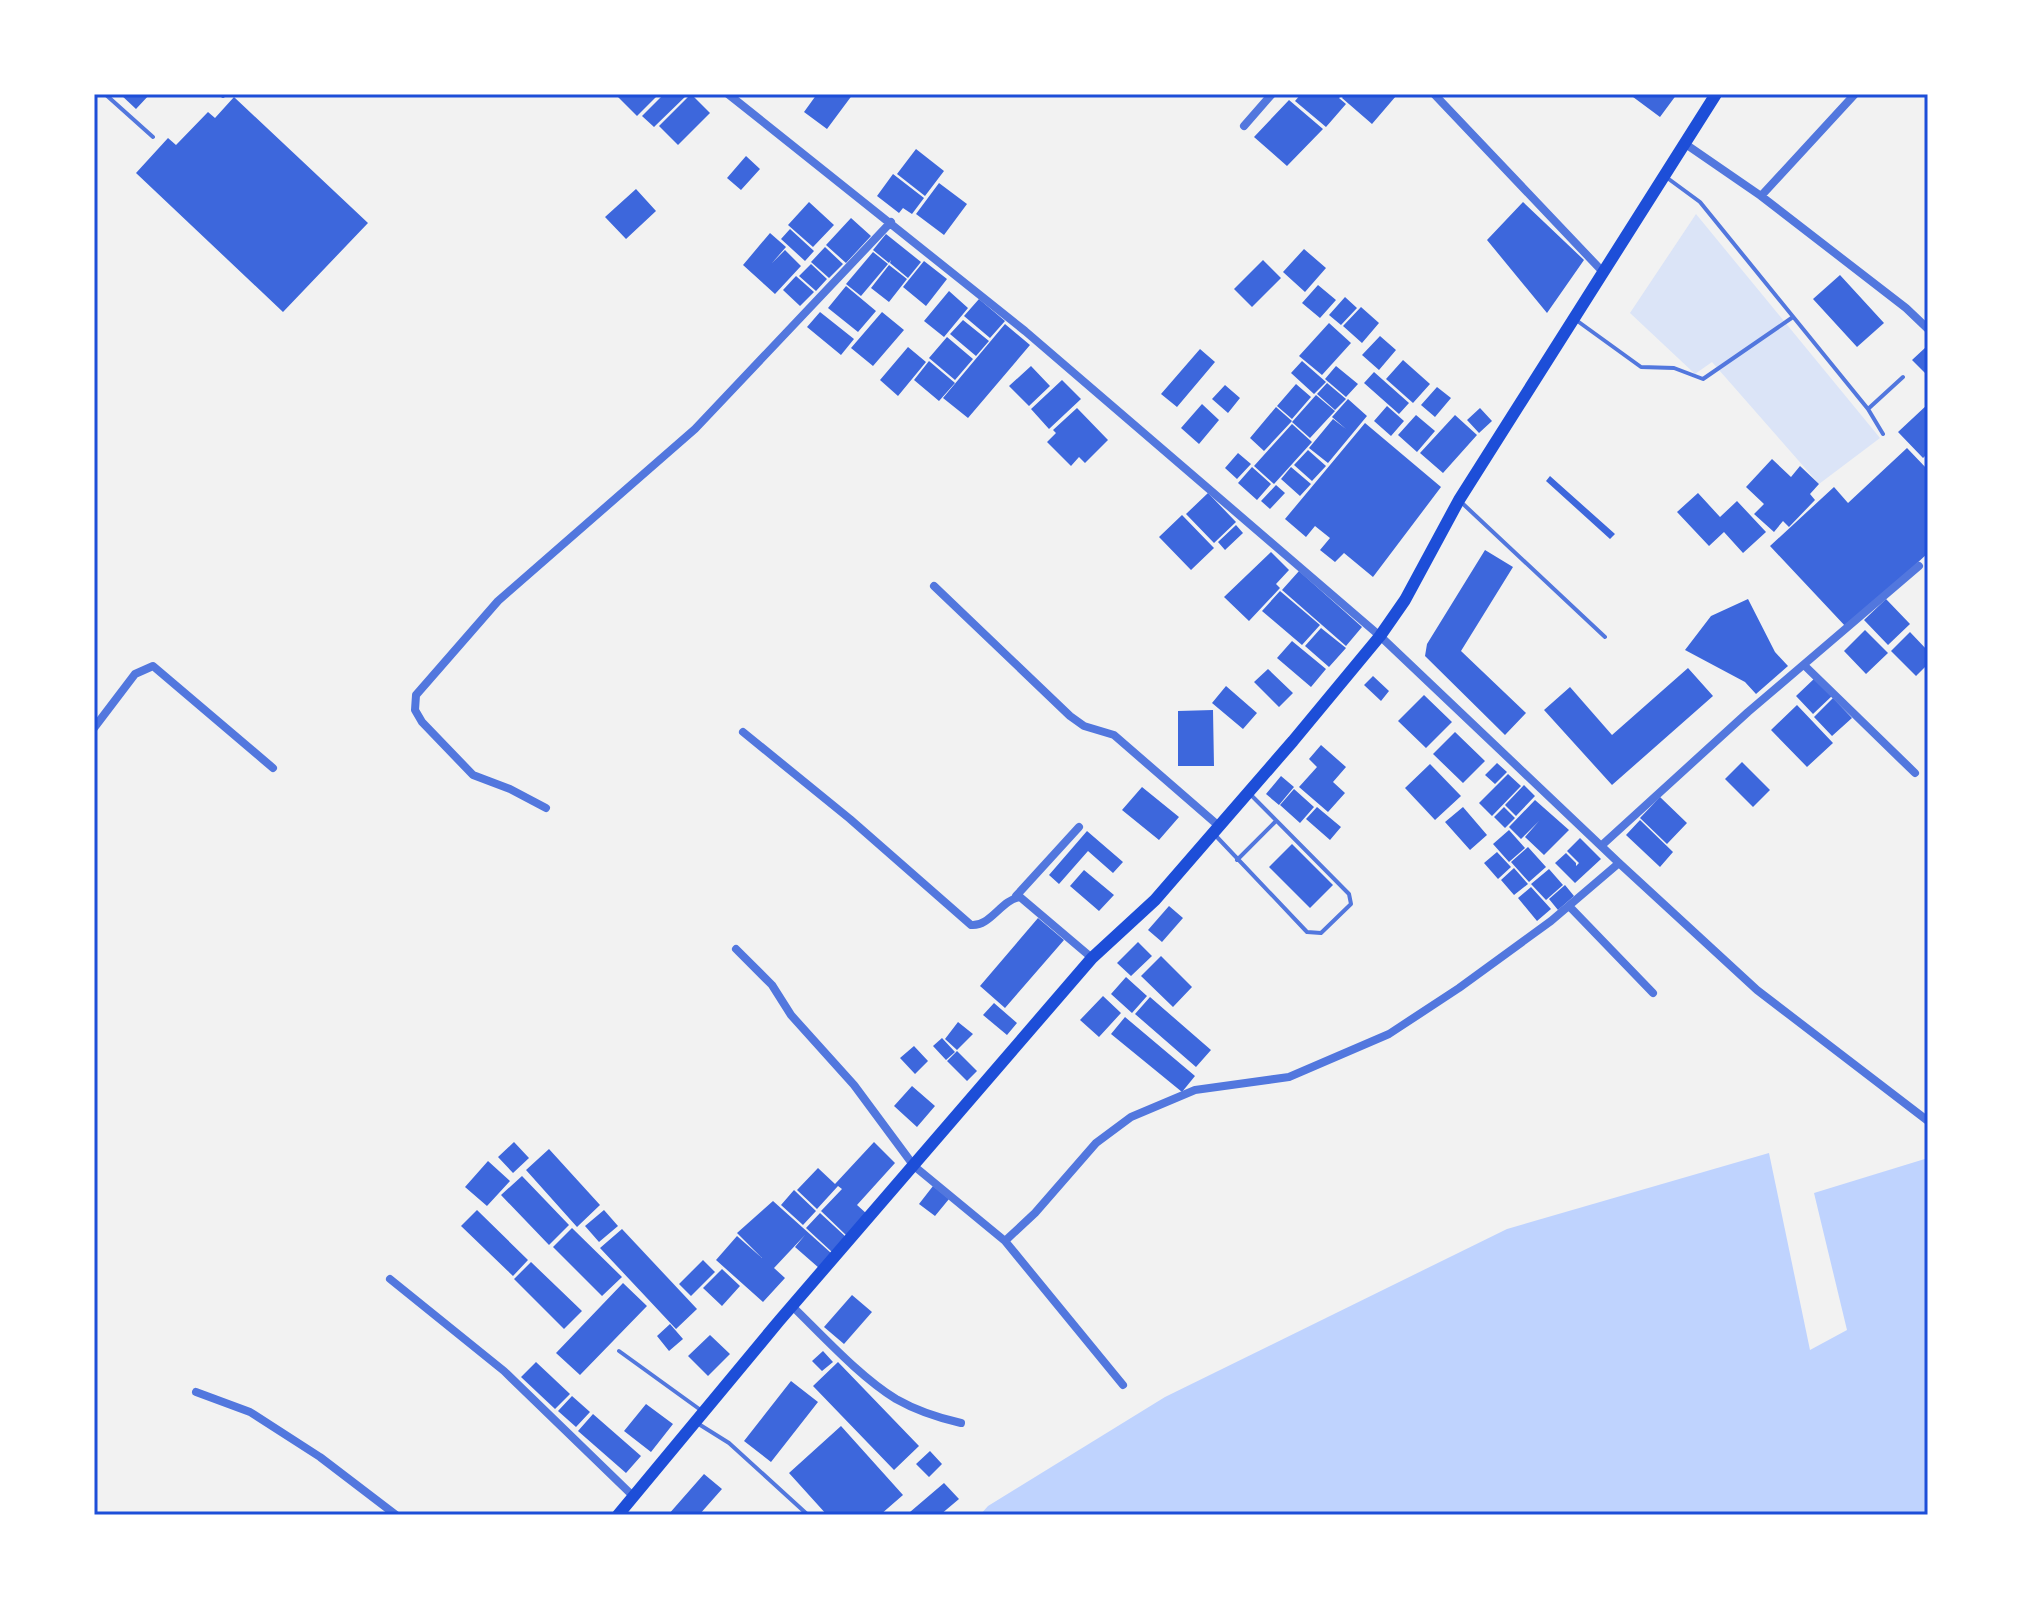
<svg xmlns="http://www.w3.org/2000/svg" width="2022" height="1609" viewBox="0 0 2022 1609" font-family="Jost,sans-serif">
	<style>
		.green { fill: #dbe4f7 }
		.water { fill: #bfd3fe }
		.building { fill: #3d67dc }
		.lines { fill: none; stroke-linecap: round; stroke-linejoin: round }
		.service { stroke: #5277de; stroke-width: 4 }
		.minor { stroke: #5277de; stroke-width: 8 }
		.primary { stroke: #1d4ed8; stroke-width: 12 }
		.neatline { fill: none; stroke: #1d4ed8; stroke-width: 3 }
	</style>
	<rect width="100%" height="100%" fill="#f2f2f2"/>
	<path class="green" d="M1696 214 1880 438 1819 484 1712 362 1695 374 1630 313Z"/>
	<path class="water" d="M1769 1153 1810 1350 1847 1330 1814 1193 1928 1158V1515H980L988 1506 1165 1397 1507 1229Z"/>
	<path class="building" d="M120 94H150L136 109Z
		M615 94H659L637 116Z
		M664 94H688L654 127 642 116Z
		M691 94 710 113 678 145 659 126Z
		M817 94H853L827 129 804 112Z
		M1301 94H1343L1339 98 1346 104 1326 127 1295 101Z
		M1345 94H1393L1396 96 1372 124 1342 98Z
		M1629 94H1677L1660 117Z
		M234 97 368 223 283 312 136 173 168 138 176 145 208 112 215 118Z
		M1289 100 1323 129 1287 166 1254 137Z
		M916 149 944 171 925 196 897 174Z
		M746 156 760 169 741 190 727 178Z
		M893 174 924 198 912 214 903 208 899 213 877 196Z
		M939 183 967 204 944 235 916 214Z
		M636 189 656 211 626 239 605 217Z
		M809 202 834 225 813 247 788 225Z
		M1523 202 1584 260 1547 313 1487 240Z
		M851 218 871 236 846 263 826 245Z
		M790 229 814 251 805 261 781 239Z
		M770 233 786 247 772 263 785 250 801 266 775 294 743 265Z
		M886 234 921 262 908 278 890 263 891 260 889 263 873 250Z
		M825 247 843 264 829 278 811 262Z
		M1304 249 1326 268 1305 292 1283 272Z
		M873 252 888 264 861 296 846 284Z
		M1263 260 1281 278 1252 307 1234 289Z
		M924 261 947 279 926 306 903 287Z
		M811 264 827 279 816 291 799 276Z
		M889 265 907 279 889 302 871 288Z
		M1840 275 1884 323 1857 347 1813 299Z
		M796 276 814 292 800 306 783 290Z
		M1318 285 1336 300 1320 318 1302 303Z
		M846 286 876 311 858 332 828 308Z
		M949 291 968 308 944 337 924 321Z
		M1345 297 1357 308 1341 325 1329 315Z
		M979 299 1005 321 990 338 964 316Z
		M1361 307 1379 323 1362 343 1343 326Z
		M820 312 854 339 841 355 807 327Z
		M882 312 904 330 873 366 851 348Z
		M963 320 989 341 976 356 950 334Z
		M1329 323 1351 343 1322 375 1299 356Z
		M1005 324 1030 345 968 418 943 398Z
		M1380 336 1396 350 1379 370 1362 355Z
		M947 337 973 359 955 380 929 358Z
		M908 347 926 362 898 396 880 380Z
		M1926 347 1928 349V376L1912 360Z
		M1200 349 1215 362 1177 407 1161 394Z
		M1403 360 1430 384 1413 403 1386 379Z
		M929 361 955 383 939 401 914 380Z
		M1302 361 1326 382 1314 394 1291 373Z
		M1031 366 1050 386 1029 406 1009 386Z
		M1336 366 1358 384 1346 397 1325 379Z
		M1374 372 1409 403 1399 414 1364 383Z
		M1062 380 1081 399 1049 429 1031 409Z
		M1327 383 1346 399 1335 410 1317 394Z
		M1296 384 1311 397 1292 419 1277 406Z
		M1225 385 1240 398 1228 413 1212 399Z
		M1437 387 1451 398 1435 417 1421 405Z
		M1316 395 1335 411 1310 438 1292 422Z
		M1348 399 1367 416 1328 463 1309 448 1333 419 1346 429 1332 417Z
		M1202 404 1219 420 1199 444 1181 428Z
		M1928 404V453L1923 458 1898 432Z
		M1387 406 1404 421 1391 436 1374 421Z
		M1276 407 1292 421 1264 451 1250 438Z
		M1077 408 1108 440 1085 463 1079 457 1071 466 1047 442 1056 433 1053 430Z
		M1480 408 1492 421 1479 433 1467 420Z
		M1416 415 1435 431 1417 452 1398 435Z
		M1455 415 1477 435 1443 473 1420 453Z
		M1365 423 1441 487 1373 577 1344 553 1335 562 1320 550 1330 538 1315 526 1306 537 1285 519Z
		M1292 424 1312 442 1274 484 1254 466Z
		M1907 448 1928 470V553L1847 628 1770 546 1834 487 1848 503Z
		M1308 450 1326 466 1312 481 1294 465Z
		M1238 453 1251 464 1237 479 1225 468Z
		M1772 459 1791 477 1800 466 1819 484 1810 494 1815 500 1789 527 1783 521 1774 532 1754 514 1764 504 1746 487Z
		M1252 467 1271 484 1257 500 1238 483Z
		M1291 467 1311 484 1300 496 1281 479Z
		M1550 476 1615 534 1610 539 1546 481Z
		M1276 485 1285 493 1270 509 1261 501Z
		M1208 493 1236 522 1214 543 1186 514Z
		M1698 493 1720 517 1737 501 1766 532 1743 553 1724 532 1709 546 1677 512Z
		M1182 515 1214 548 1191 570 1159 537Z
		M1236 525 1243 533 1225 550 1218 542Z
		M1485 550 1513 567 1461 651 1526 713 1505 735 1425 656 1427 644Z
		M1271 552 1289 570 1276 584 1280 588 1249 621 1224 597Z
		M1299 571 1362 627 1346 646 1282 590Z
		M1280 591 1320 625 1302 645 1262 611Z
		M1748 599 1775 652 1788 666 1756 694 1745 682 1685 650 1711 616Z
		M1886 599 1910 624 1888 645 1864 620Z
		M1321 628 1346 648 1329 667 1305 646Z
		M1865 630 1888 653 1866 674 1844 651Z
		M1910 632 1928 651V664L1916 676 1891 651Z
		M1292 641 1326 669 1311 687 1277 658Z
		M1688 668 1713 696 1612 785 1544 710 1570 687 1612 735Z
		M1268 669 1293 693 1279 707 1254 682Z
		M1373 676 1389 691 1381 701 1364 685Z
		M1816 677 1833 695 1813 714 1796 696Z
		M1226 686 1257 713 1243 729 1212 703Z
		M1424 695 1452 722 1426 748 1398 721Z
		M1833 698 1852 718 1832 736 1814 717Z
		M1797 705 1833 743 1807 767 1771 730Z
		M1213 710 1214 766H1178V711Z
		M1455 732 1485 761 1463 783 1433 754Z
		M1321 745 1346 767 1333 782 1345 793 1328 812 1299 787 1317 767 1309 759Z
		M1742 762 1770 790 1753 807 1725 779Z
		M1497 763 1507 772 1495 784 1485 775Z
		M1430 764 1461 796 1435 820 1405 788Z
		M1508 774 1521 786 1492 816 1479 803Z
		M1281 776 1294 787 1279 805 1266 794Z
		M1524 785 1535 796 1516 816 1505 805Z
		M1142 787 1179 817 1159 840 1122 810Z
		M1294 789 1314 807 1300 823 1280 805Z
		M1660 797 1687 823 1667 844 1640 818Z
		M1535 800 1569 830 1544 855 1525 837 1539 821 1521 839 1509 827Z
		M1317 807 1341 827 1330 840 1306 819Z
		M1463 807 1487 835 1470 850 1445 822Z
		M1504 807 1515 818 1505 828 1494 817Z
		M1640 820 1673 852 1660 867 1626 835Z
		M1509 830 1525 848 1509 862 1493 844Z
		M1087 831 1123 862 1113 873 1088 851 1059 884 1049 875Z
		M1580 838 1601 859 1575 883 1555 863 1566 853 1576 863V866L1579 863 1567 851Z
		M1292 844 1333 885 1310 908 1269 867Z
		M1528 847 1546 867 1529 882 1511 862Z
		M1497 852 1511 867 1498 879 1484 863Z
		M1514 868 1528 884 1514 895 1501 880Z
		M1549 869 1563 885 1546 900 1531 884Z
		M1084 870 1114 895 1099 911 1070 886Z
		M1565 885 1574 896 1558 910 1549 899Z
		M1531 887 1551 909 1537 921 1518 898Z
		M1169 906 1183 918 1162 942 1148 930Z
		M1038 918 1064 940 1005 1008 980 986Z
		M1138 942 1152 956 1131 976 1117 963Z
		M1161 956 1192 987 1173 1007 1141 976Z
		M1126 977 1147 996 1132 1013 1111 994Z
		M1103 996 1121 1013 1099 1037 1080 1020Z
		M1150 997 1211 1050 1196 1067 1135 1014Z
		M994 1003 1017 1023 1007 1035 983 1015Z
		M1125 1017 1195 1076 1182 1092 1111 1034Z
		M958 1022 973 1034 957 1050 945 1039Z
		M942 1038 955 1052 946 1060 933 1046Z
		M914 1046 928 1061 915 1074 900 1058Z
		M957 1051 977 1071 967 1081 947 1061Z
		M912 1086 935 1106 917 1127 894 1106Z
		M514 1142 529 1158 513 1173 498 1157Z
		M874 1142 895 1163 857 1205 867 1214 847 1236 821 1211 842 1189 838 1186 817 1209 797 1190 818 1168 835 1184Z
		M549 1149 600 1205 577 1227 526 1170Z
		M488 1161 510 1181 487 1206 465 1187Z
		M522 1176 569 1225 549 1245 501 1195Z
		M933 1186 949 1199 935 1216 919 1204Z
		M794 1190 816 1211 803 1225 781 1205Z
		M773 1201 831 1253 819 1268 795 1247 805 1235 774 1268 785 1278 763 1302 716 1260 737 1236 762 1258 737 1233Z
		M477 1210 528 1260 513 1276 461 1226Z
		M604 1210 618 1226 599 1242 585 1226Z
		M820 1213 846 1237 832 1252 806 1228Z
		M572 1228 622 1277 602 1296 553 1247Z
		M622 1229 697 1309 676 1329 600 1248Z
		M703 1260 715 1272 691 1296 679 1284Z
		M531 1262 582 1311 564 1329 514 1279Z
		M722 1269 740 1286 722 1306 703 1288Z
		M623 1283 647 1306 580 1375 556 1353Z
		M852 1295 872 1312 844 1344 824 1327Z
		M670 1324 683 1339 669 1351 657 1336Z
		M710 1335 730 1354 708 1376 688 1356Z
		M823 1351 833 1362 822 1371 812 1361Z
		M536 1362 570 1394 555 1409 521 1377Z
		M838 1362 919 1446 894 1470 813 1386Z
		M791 1381 818 1402 771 1462 744 1441Z
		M572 1396 590 1412 576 1427 558 1411Z
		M646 1404 673 1424 651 1452 624 1431Z
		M593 1414 641 1456 626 1473 578 1431Z
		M841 1426 903 1495 880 1515H827L789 1473Z
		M930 1451 942 1464 929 1477 916 1464Z
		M704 1474 722 1489 699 1515H668Z
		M944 1483 959 1499 940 1515H912L910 1512Z"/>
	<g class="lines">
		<path class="service" d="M105 94 153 137
			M221 94 223 96
			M1666 177 1700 202 1868 409 1883 434
			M1576 320 1641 367 1674 368 1703 379 1793 317
			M1868 409 1903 377
			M1461 502 1605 637
			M1216 836 1307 932 1321 933 1351 904 1349 894 1251 795
			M1237 860 1276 821
			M619 1351 702 1411
			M697 1423 729 1443 808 1515"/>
		<path class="minor" d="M728 94 1025 331 1380 636 1619 863 1757 990 1928 1121
			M1434 94 1603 272
			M1244 126 1272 94
			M1684 143 1761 196 1906 308 1928 329
			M1761 196 1855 94
			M934 586 1070 716 1084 726 1114 735 1220 827
			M1804 665 1915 773
			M94 728 135 674 153 666 273 768
			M743 732 850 819 971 925C990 927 1001 900 1020 897L1092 958
			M546 808 510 789 473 775 422 722 415 710 416 695 498 601 695 429 891 222
			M1601 846 1748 712 1919 566
			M1016 896 1079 827
			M1569 906 1653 993
			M736 949 772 985 791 1015 854 1085 914 1166 1005 1241 1035 1213 1096 1143 1131 1117 1195 1090 1289 1077 1389 1034 1459 988 1551 921 1619 863
			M1005 1241 1123 1385
			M390 1279 504 1371 633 1496
			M792 1306C823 1336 860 1377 896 1399 917 1411 939 1418 961 1423
			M196 1392 250 1412 320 1457 396 1515"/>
		<path class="primary" d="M618 1515 779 1321 1092 958 1155 900 1293 741 1380 636 1405 600 1459 500 1716 94"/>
	</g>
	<rect width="2022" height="1609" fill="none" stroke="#ffffff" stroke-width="192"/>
	<rect x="96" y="96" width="1830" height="1417" class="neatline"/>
</svg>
